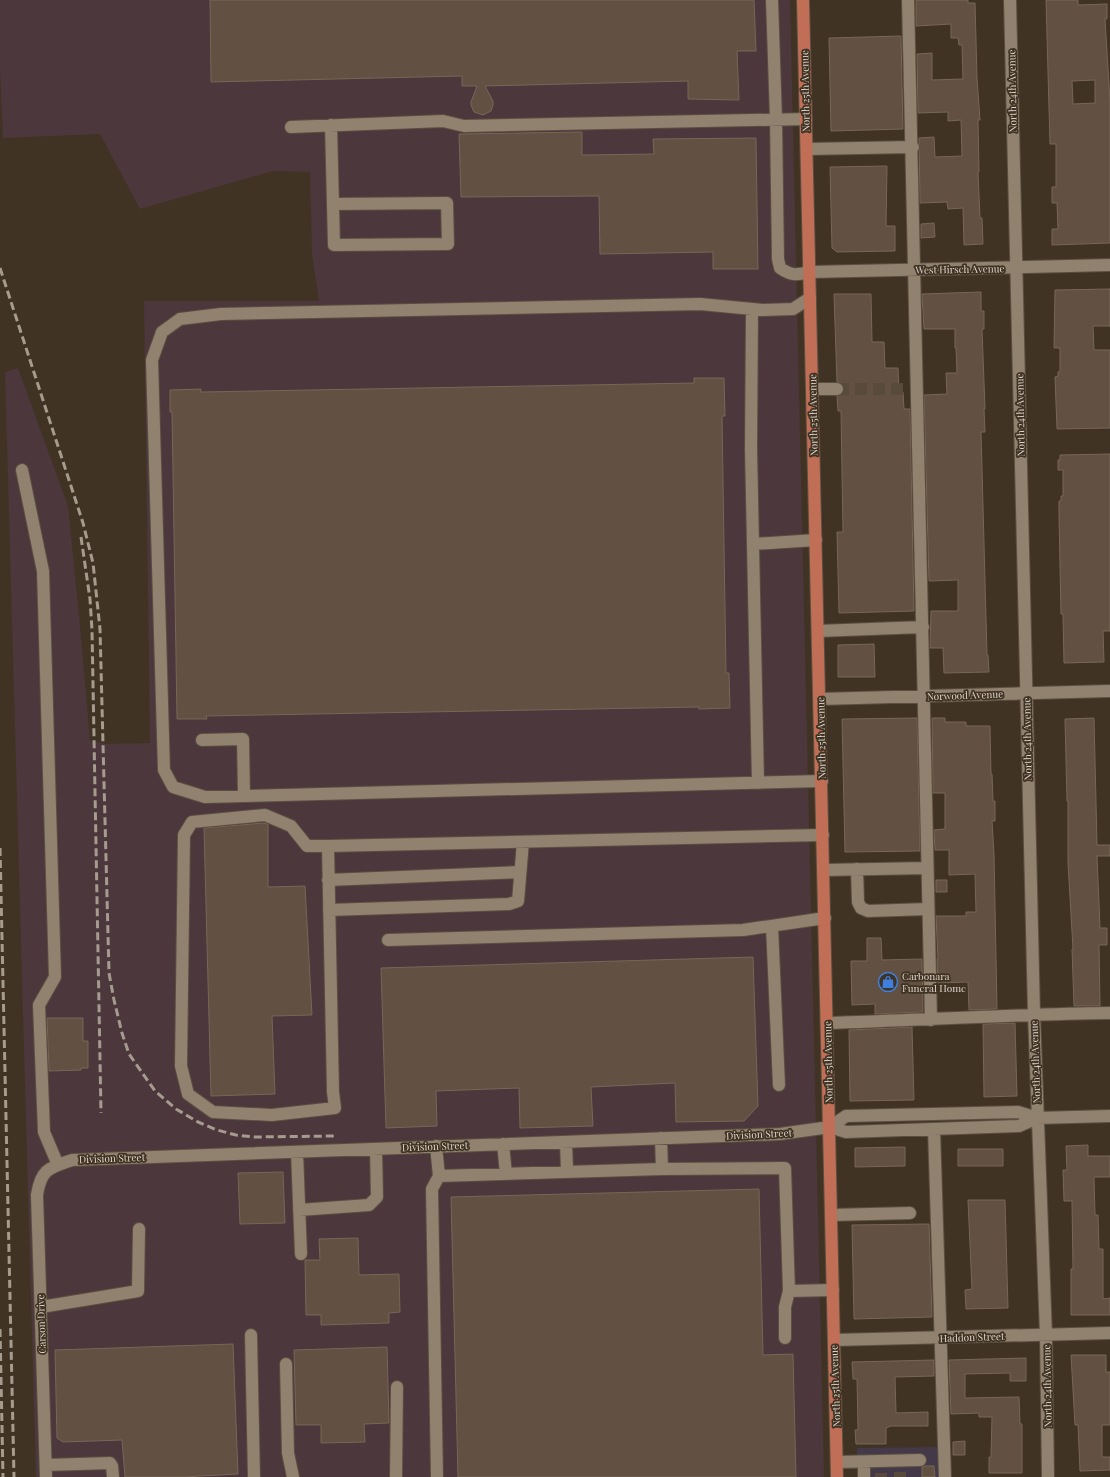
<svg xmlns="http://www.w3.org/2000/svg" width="1110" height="1477" viewBox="0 0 1110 1477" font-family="'Playfair Display',serif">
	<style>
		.commercial { fill: #443948 }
		.industrial { fill: #4b373c }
		.building { fill: #625142; stroke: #786657; fill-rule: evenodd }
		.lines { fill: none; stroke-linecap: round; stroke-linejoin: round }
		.minor-tunnel { stroke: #584b3c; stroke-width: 12; stroke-dasharray: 12 6; stroke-linecap: butt }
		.minor-casing { stroke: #5a4f41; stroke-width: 14 }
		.major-casing { stroke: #5a4f41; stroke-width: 14 }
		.minor { stroke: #91816f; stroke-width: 12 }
		.major { stroke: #c16e57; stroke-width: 12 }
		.rail { stroke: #a59b8e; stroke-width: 3; stroke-dasharray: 8 4; stroke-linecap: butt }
		.labels { text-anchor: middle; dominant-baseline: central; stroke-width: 3.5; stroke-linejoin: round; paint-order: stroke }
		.street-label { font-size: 10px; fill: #ded5cb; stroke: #403323 }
		.poi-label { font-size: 10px; fill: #ded5cb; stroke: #403323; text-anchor: start }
	</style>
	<rect width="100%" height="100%" fill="#403323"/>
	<path class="commercial" d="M939 1447V1477H857V1448Z"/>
	<path class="industrial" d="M0 0H790L824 1477H36L5 372 18 368 68 506 80 626 90 740 106 744 150 743 144 301H319L312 255 310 172 273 171 140 209 100 134 3 138 0 69Z"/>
	<path class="building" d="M210 0H754L756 51H737L739 100 688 99V81L485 86 493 101V105L491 111 483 115 474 112 471 105V102L477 86H462V76L211 82Z
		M916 0H968V3H975L977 78 980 120H978L979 172H978L980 218H982L983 244 964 245 963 208 948 209 947 202 920 203 919 138 934 137 935 157 962 156 961 120 948 121V112L918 113 917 54 932 53V80L963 79 962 45H959L958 38H951V24L916 26Z
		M1046 0H1078V5L1107 4V19H1105L1110 101V243L1052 245V229H1058L1057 203H1052V187H1056V144H1050ZM1095 80V103L1073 104 1072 81Z
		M901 36 903 129 831 131 829 38Z
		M582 132V155L654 154 653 139 756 138 758 269H713V252L600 254 599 196 461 197 459 134Z
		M887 166 886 226H895V251L837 252 832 248 830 167Z
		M934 223 935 237 921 238V224Z
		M1110 289V326H1093L1094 350H1110V428L1057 429 1055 377 1058 376V372L1060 371V348H1054L1055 290Z
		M981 292V311H984V329H982L985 409H984L985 432H981L987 655H988L989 672 944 673 943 648H930L931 611H958V580L929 581 924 395 947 394 946 373H957L956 348H955V329H924L922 294Z
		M834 294H871L872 342H884L885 368H898L899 392H903L904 409H910L914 611 839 613 837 532H843L841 411H838L837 396 843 393 844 389 841 383 837 382Z
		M694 378H724L725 416H722L726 673H729L730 708 699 709V707L206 716 207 719H177L172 412H170V390L201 389V392L694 383Z
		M1110 454V631H1103L1104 662 1064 663 1063 614H1061L1059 516V501H1061V496H1063V470H1058V460H1060V455Z
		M874 644 875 677H838V645Z
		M917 718 920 851 845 852 842 719Z
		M932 718H945V722H966V726H990L991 774H992L993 801H995V821H992L994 854 997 1009 969 1010 968 982 938 983 937 959H938L936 916H966V912H976L975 874 949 875V850H935L934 830 945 829V793H933Z
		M1094 718 1097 845H1110V856H1097L1100 928H1107V945H1099L1100 1006H1074L1072 949H1073L1068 863V801H1067L1065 719Z
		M264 823 268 824V887L305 886 312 1015 272 1016 275 1094 211 1096 204 828Z
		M936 880H947V892H936Z
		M867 938H881L882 960 922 959 923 1012 875 1014V1004L852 1005 851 961H867Z
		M753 957 758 1106 744 1121 676 1122 675 1083 591 1087 593 1126 520 1128 519 1088 436 1091 437 1126 386 1128 381 968Z
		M47 1018H83V1041H88V1068H81V1070L49 1071Z
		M1015 1023 1017 1096 984 1097 983 1024Z
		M912 1027 914 1100 850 1101 849 1030Z
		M1088 1145V1156H1110V1177H1094L1095 1215H1098L1099 1249H1103V1299L1110 1298V1315H1071V1269H1073L1072 1201H1064L1063 1170H1067L1066 1146Z
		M905 1147V1166L855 1167V1148Z
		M958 1149H1003V1166H958Z
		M283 1172 285 1223 240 1224 238 1173Z
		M759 1189 763 1355 793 1354 796 1477H458L451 1197Z
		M968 1200H1005L1008 1308 966 1309 965 1290 972 1289Z
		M929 1224 932 1317 854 1319 852 1225Z
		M358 1238 359 1275 399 1274 400 1312 389 1313V1323L321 1325V1315H306L305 1260H320L319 1239Z
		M233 1344 238 1474 183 1477H125L122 1440 63 1442 57 1438 55 1350Z
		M387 1347 389 1423 364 1424 365 1442 321 1443V1425H296L294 1350Z
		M1071 1355H1106V1372H1110V1425H1102V1457H1110V1470L1080 1471 1078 1425H1075Z
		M1026 1358V1381H1010V1373L965 1374V1398L1019 1397 1020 1424H1022V1473H989V1457H991L992 1417H979V1413L951 1414 949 1360Z
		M934 1360V1376L895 1377 896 1413 928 1412V1426H891L886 1428V1444H856L855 1430H858L857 1379H853L852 1362Z
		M965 1441V1455H953V1442Z
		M924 1466H934L935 1477H922V1467Z"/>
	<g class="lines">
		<path class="minor-tunnel" d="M837 389H904
			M900 1472V1477
			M881 1473V1477"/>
		<defs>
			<path id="minor" d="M772 0 776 119 778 259 780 268C792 276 796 275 810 272L1110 265
				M908 0 931 1020
				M1010 0 1034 1014 1046 1335 1048 1477
				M331 125 334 245 448 244 447 203 333 204
				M291 127 443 121 464 126 806 119
				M807 149 913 147
				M810 298 793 309 763 310 700 304 221 314 180 319 162 332 152 360 164 770 173 787 205 797 822 781
				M752 309 751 449 758 783
				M812 389H837
				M22 470 43 571 55 977 39 1005 44 1132 58 1165
				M753 544 816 540
				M818 631 923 627
				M820 699 1110 691
				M202 740 243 739 244 796
				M328 846 333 1092 335 1108 272 1115 213 1112 188 1094 181 1066 184 835 192 822 265 815 291 826 307 846H328L823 835
				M857 869 858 902 861 908 868 911 928 909
				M824 870 927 868
				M328 880 520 872
				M329 910 509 904 518 901 523 842
				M772 926 779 1085
				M388 940 743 930 825 918
				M827 1023C922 1020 1016 1014 1110 1013
				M830 1127 846 1116 1018 1112 1037 1118 1110 1116
				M934 1129 945 1477
				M661 1138 662 1169
				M566 1142 567 1171
				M503 1144 506 1174
				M436 1146 439 1176
				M297 1152 301 1254
				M299 1210 369 1205 377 1197 376 1149
				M831 1215 910 1213
				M789 1291 833 1290
				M41 1307 138 1291 139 1229
				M251 1335 254 1477
				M834 1340 1110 1333
				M286 1364 288 1453 293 1477
				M837 1462 920 1460
				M864 1462V1477
				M46 1465 110 1463 112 1466 113 1477
				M46 1477 37 1195C41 1169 49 1168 72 1160L780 1134 830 1127 846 1132 1019 1126 1037 1118
				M396 1477 397 1387
				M437 1477 432 1189 439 1176 662 1169 785 1168 789 1291 785 1307V1338"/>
			<path id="major" d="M803 0 837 1477"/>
		</defs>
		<use href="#minor" class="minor-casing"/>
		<use href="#major" class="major-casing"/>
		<use href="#minor" class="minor"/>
		<use href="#major" class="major"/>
		<path class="rail" d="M0 268 83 523 93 563 100 629 109 973 114 1000 122 1033 129 1054 155 1091 176 1109 198 1122 217 1130 236 1135 254 1137 334 1136
			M81 537 90 599 92 630 101 1113
			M0 848 14 1477
			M0 1329 3 1477"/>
	</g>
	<defs>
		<symbol id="shop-ring" viewBox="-11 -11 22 22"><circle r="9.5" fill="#403323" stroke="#3f7fe0" stroke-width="1.5"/><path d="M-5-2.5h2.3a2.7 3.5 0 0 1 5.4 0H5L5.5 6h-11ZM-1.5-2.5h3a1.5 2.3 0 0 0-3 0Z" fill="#3f7fe0"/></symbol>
	</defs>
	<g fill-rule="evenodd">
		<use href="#shop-ring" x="877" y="971" width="22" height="22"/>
	</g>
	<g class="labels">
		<g class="street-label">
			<text transform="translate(805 91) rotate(-91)">North 25th Avenue</text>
			<text transform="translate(1012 91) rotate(-91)">North 24th Avenue</text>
			<text transform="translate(960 269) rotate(-1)">West Hirsch Avenue</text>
			<text transform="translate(813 415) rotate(-91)">North 25th Avenue</text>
			<text transform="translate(1020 415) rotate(-91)">North 24th Avenue</text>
			<text transform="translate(965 695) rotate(-2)">Norwood Avenue</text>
			<text transform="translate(821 738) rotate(-91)">North 25th Avenue</text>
			<text transform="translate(1027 739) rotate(-91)">North 24th Avenue</text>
			<text transform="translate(828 1062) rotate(-91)">North 25th Avenue</text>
			<text transform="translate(1035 1062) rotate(-92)">North 24th Avenue</text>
			<text transform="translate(759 1134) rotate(-3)">Division Street</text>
			<text transform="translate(435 1146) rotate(-2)">Division Street</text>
			<text transform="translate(112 1158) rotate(-2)">Division Street</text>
			<text transform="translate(41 1324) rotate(-92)">Carson Drive</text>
			<text transform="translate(972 1337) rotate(-2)">Haddon Street</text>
			<text transform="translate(835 1386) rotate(-92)">North 25th Avenue</text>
			<text transform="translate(1047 1386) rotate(-91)">North 24th Avenue</text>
		</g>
		<g class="poi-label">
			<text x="902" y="976">Carbonara<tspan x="902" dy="12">Funeral Home</tspan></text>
		</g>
	</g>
</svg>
